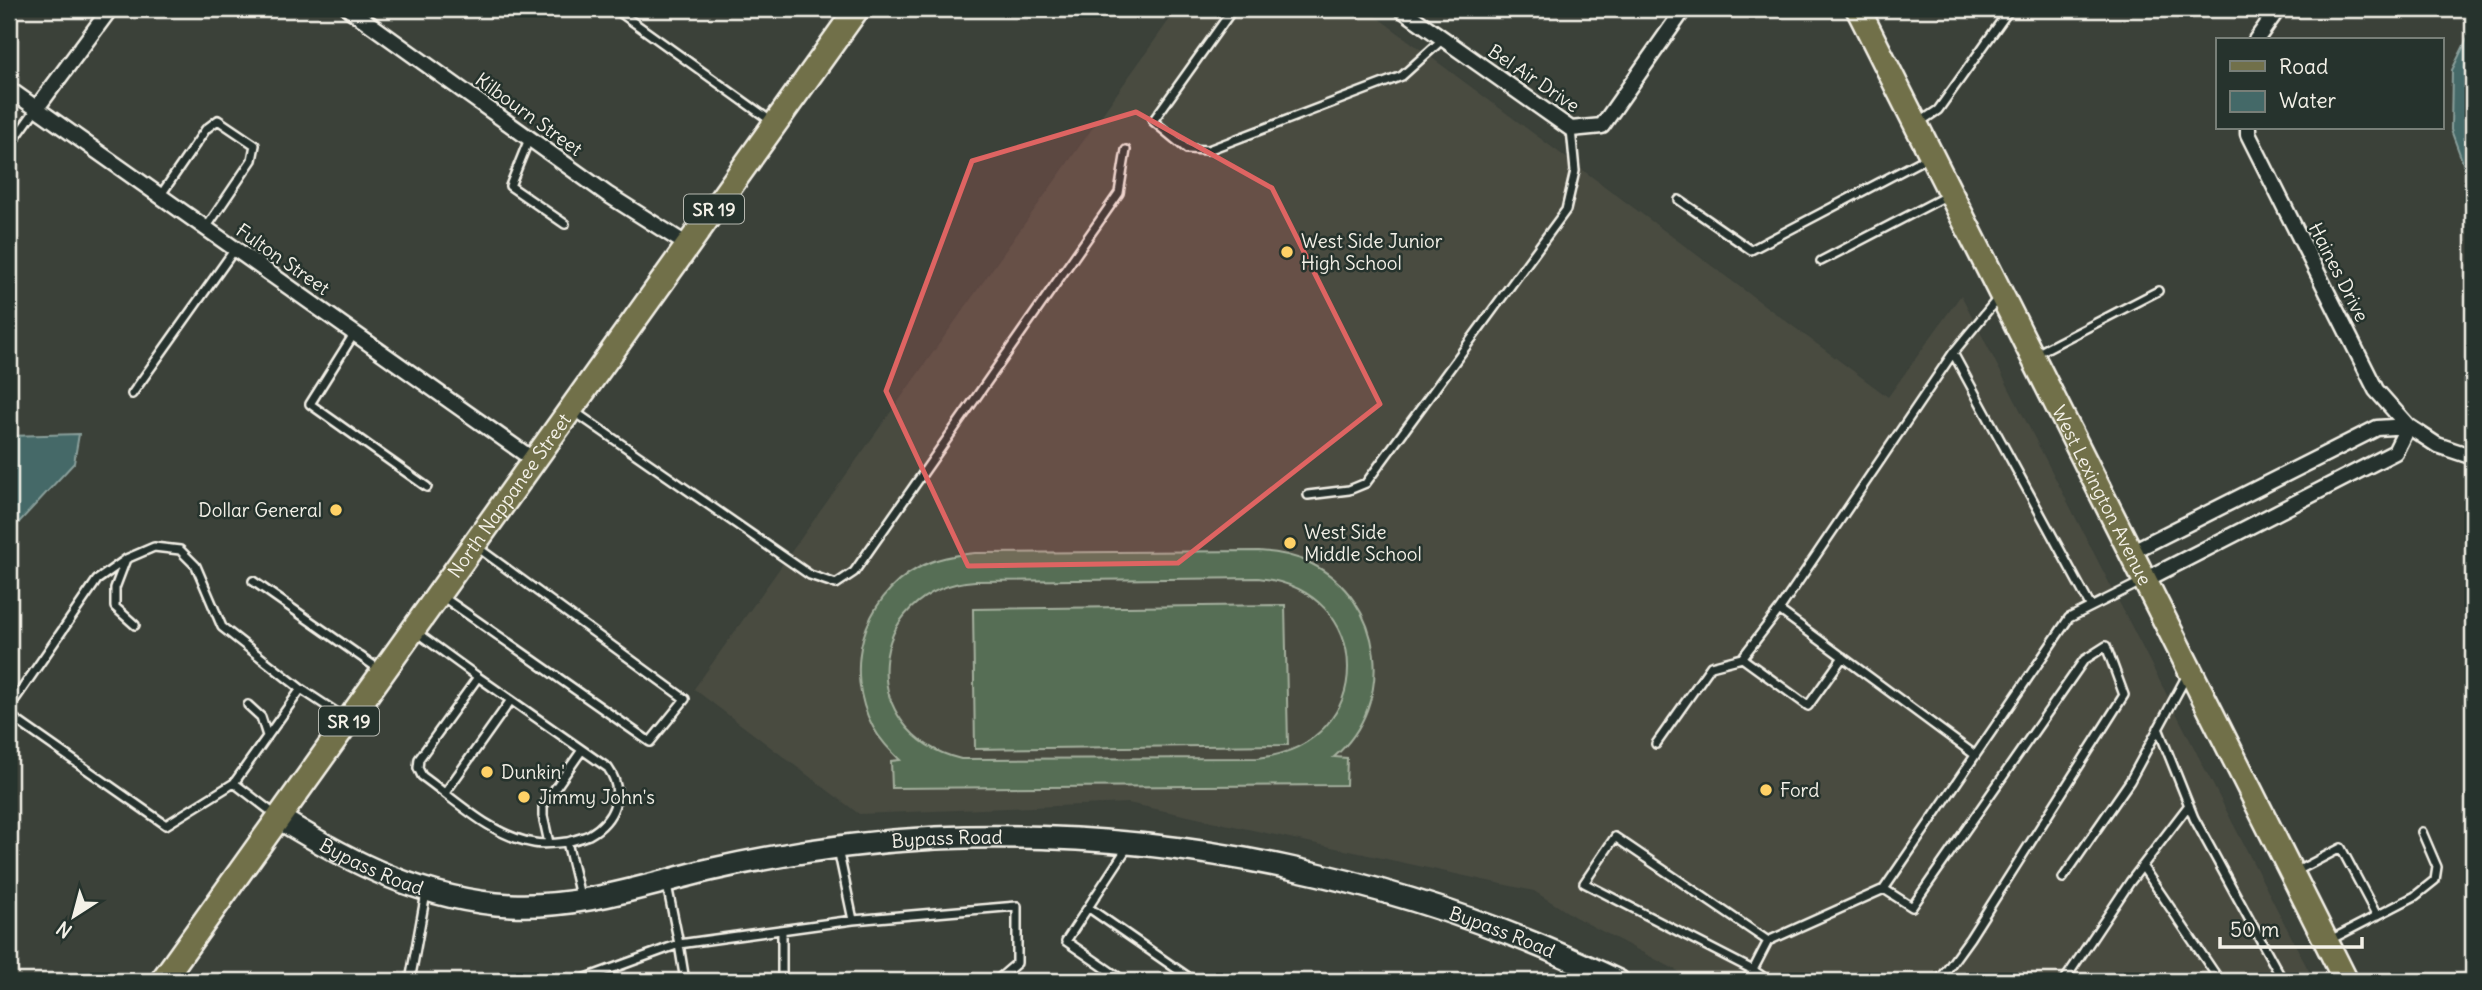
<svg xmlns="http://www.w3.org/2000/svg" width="2482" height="990" viewBox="0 0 2482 990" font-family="Delius,sans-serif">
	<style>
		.built { fill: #494b41 }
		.garden { fill: #566e54; stroke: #a5b09e; stroke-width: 2; fill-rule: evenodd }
		.water { fill: #446968; stroke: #8a9f9b; stroke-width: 2 }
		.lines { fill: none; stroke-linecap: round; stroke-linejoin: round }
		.lane-casing { stroke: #f4f1e8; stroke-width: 12 }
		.street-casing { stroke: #f4f1e8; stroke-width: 19 }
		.secondary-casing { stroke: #f4f1e8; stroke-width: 26 }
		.primary-casing { stroke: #f4f1e8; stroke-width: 28 }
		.lane { stroke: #26332d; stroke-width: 7 }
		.street { stroke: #26332d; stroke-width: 14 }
		.secondary { stroke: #26332d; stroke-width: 21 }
		.primary { stroke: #71704a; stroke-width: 23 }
		.marked { fill: #df6462; fill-opacity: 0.2; stroke: #df6462; stroke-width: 5; stroke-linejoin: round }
		.poi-dot { fill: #ffd166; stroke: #26332d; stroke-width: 2.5 }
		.labels { text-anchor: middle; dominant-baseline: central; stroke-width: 5; stroke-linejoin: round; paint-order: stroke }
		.shield { fill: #26332d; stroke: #b6b8b0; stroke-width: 2 }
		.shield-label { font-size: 18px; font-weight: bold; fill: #f4f1e8 }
		.street-label { font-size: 19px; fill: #f4f1e8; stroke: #26332d }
		.poi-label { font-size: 19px; fill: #f4f1e8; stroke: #26332d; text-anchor: start }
	</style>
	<rect width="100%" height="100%" fill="#3b4139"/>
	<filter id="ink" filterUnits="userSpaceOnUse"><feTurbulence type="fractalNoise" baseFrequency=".0143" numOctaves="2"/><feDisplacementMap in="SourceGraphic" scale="14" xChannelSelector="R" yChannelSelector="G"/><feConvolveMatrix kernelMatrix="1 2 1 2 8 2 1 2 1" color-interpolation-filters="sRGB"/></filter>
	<g filter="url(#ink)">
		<path class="built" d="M1177 9H1366L1888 397 1961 295 2314 981H1697L1575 917 1534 891 1128 803 859 814 694 689Z"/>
		<path class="garden" d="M1259 551C1277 552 1294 555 1310 563 1385 600 1397 703 1334 757L1347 758 1346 785 892 788 891 761 900 760C890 750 880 740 873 727 843 671 862 598 918 568 936 558 955 555 975 553ZM1258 578C1377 589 1379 745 1258 758L961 759C853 733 864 589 975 581Z
			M1285 605 1288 745 975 749 973 609Z"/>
		<path class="water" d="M2473 27V190L2451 130 2452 70Z
			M79 434 74 463 9 533V436Z"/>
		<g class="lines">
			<defs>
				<path id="lane" d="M615 9 771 121
					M1233 9 1153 121 1187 149 1208 150 1402 76 1443 39
					M1663 9 1676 18
					M1920 122 1938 110 2010 9
					M529 139 510 186 565 224
					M9 147 36 109
					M160 196 206 129 218 120 255 145 252 160 206 228
					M1679 200 1751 250 1930 156
					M1821 261 1948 195
					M1998 298 1953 353 2091 607
					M354 334 310 404 427 487
					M1953 353 1779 610 1975 755
					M2034 355 2158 291
					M132 394 235 249
					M575 412 810 575 836 584 854 572 1119 193 1126 150
					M1308 495 1349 490 1366 483 1566 210 1575 171 1571 129
					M253 581 380 670
					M443 597 650 742 685 699 477 547
					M135 625 115 607V588L126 559 154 547 180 550 196 566 222 627 301 689 345 718
					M416 632 478 677 419 759 418 768 422 776C456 800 491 836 534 843 544 845 556 843 567 842L580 896
					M1742 658 1808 706 1843 657
					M478 677 608 768C626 793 614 821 589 835 582 838 574 840 567 842
					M248 705 261 717 267 736
					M9 708 97 580 125 560
					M9 715 166 825 234 783
					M2158 728 2194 818 2283 981
					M1656 744 1711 666 1742 658 1779 610
					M445 793 511 700
					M277 816 234 783 301 689
					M549 843 543 816V806L582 750
					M838 849 853 920
					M2142 866 2220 981
					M2295 872 2341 848 2377 916
					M2063 878 2130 781 2186 677
					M1884 889 1912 907 2084 660 2106 646 2124 695 1970 938 1939 981
					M1089 908 1194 981
					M782 930V981
					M2330 940 2415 896 2435 880 2437 867 2422 832
					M1768 941 1753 970 1769 981
					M410 981 426 893
					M578 981 679 944 667 885
					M685 981 679 944 853 920 1017 906V963L996 981
					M1124 981 1066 941 1129 845
					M1745 981 1753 970 1584 883 1615 837 1768 941 1884 889 2069 618 2141 582
					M2064 981 2130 882 2189 805
					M2323 981 2338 975"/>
				<path id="street" d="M349 9 607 194 689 246
					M1401 9 1571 129 1602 126 1684 9
					M2256 40 2278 9
					M9 89 535 461
					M36 109 110 9
					M2248 128V134L2376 390 2408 426 2437 445 2473 457
					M2131 552 2377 428 2408 426 2395 452 2145 580"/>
				<g id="secondary">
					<path id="s1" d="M279 818C350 862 425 901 511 905 579 908 643 886 709 870 784 853 859 842 936 838 1172 828 1406 878 1618 981"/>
				</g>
				<g id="primary">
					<path id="s2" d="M1858 9 2346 981"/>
					<path id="s3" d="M162 981 857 9"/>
				</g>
			</defs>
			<use href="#lane" class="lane-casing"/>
			<use href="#street" class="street-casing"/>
			<use href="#secondary" class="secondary-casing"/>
			<use href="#primary" class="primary-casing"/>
			<use href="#lane" class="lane"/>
			<use href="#street" class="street"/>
			<use href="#secondary" class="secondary"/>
			<use href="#primary" class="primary"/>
		</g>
	</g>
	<path class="marked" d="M1136 112 1272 188 1380 404 1178 563 968 566 886 391 972 161Z"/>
	<g class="poi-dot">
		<circle cx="1287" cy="252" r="7"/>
		<circle cx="336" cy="510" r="7"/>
		<circle cx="1290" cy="543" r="7"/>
		<circle cx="487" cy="772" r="7"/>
		<circle cx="1766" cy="790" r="7"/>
		<circle cx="524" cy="797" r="7"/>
	</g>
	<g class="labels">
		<g class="shield">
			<rect x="684" y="194.5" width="60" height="29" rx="5"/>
			<rect x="319" y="706.5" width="60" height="29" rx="5"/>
		</g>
		<g class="shield-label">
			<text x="714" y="209">SR 19</text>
			<text x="349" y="721">SR 19</text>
		</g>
		<g class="street-label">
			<text transform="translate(1534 78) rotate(34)">Bel Air Drive</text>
			<text transform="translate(529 114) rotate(36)">Kilbourn Street</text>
			<text transform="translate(283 259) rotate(35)">Fulton Street</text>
			<text transform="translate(2339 272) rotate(63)">Haines Drive</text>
			<text stroke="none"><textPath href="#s3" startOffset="597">North Nappanee Street</textPath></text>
			<text stroke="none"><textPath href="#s2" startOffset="544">West Lexington Avenue</textPath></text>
			<text stroke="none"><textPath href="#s1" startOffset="693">Bypass Road</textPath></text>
			<text stroke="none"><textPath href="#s1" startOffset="105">Bypass Road</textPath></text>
			<text stroke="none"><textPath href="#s1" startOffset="1260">Bypass Road</textPath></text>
		</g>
		<g class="poi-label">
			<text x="1301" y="241">West Side Junior<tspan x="1301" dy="22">High School</tspan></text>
			<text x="322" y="510" text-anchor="end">Dollar General</text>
			<text x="1304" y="532">West Side<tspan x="1304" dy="22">Middle School</tspan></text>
			<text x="501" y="772">Dunkin'</text>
			<text x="1780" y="790">Ford</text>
			<text x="538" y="797">Jimmy John's</text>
		</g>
	</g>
	<rect width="2482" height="990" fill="none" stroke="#26332d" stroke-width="35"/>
	<rect x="18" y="18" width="2447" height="955" fill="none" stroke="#f4f1e8" stroke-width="2.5" filter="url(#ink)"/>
	<rect x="2216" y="38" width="228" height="91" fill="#26332d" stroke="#787f78" stroke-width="2"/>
	<rect x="2230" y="61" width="35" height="10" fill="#71704a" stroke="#787f78" stroke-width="2"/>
	<text x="2279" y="74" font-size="21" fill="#f4f1e8">Road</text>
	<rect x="2230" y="91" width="35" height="21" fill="#446968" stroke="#787f78" stroke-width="2"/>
	<text x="2279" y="108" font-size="21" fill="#f4f1e8">Water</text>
	<g transform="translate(74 916) rotate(216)" stroke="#26332d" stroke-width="5" paint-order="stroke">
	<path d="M0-5L12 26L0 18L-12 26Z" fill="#f4f1e8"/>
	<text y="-10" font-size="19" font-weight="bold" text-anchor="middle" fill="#f4f1e8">N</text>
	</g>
	<path d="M2220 937v10h142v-10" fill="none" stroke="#f4f1e8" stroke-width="3.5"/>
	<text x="2230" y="937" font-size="21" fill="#f4f1e8" stroke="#26332d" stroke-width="5" paint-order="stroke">50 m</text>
</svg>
